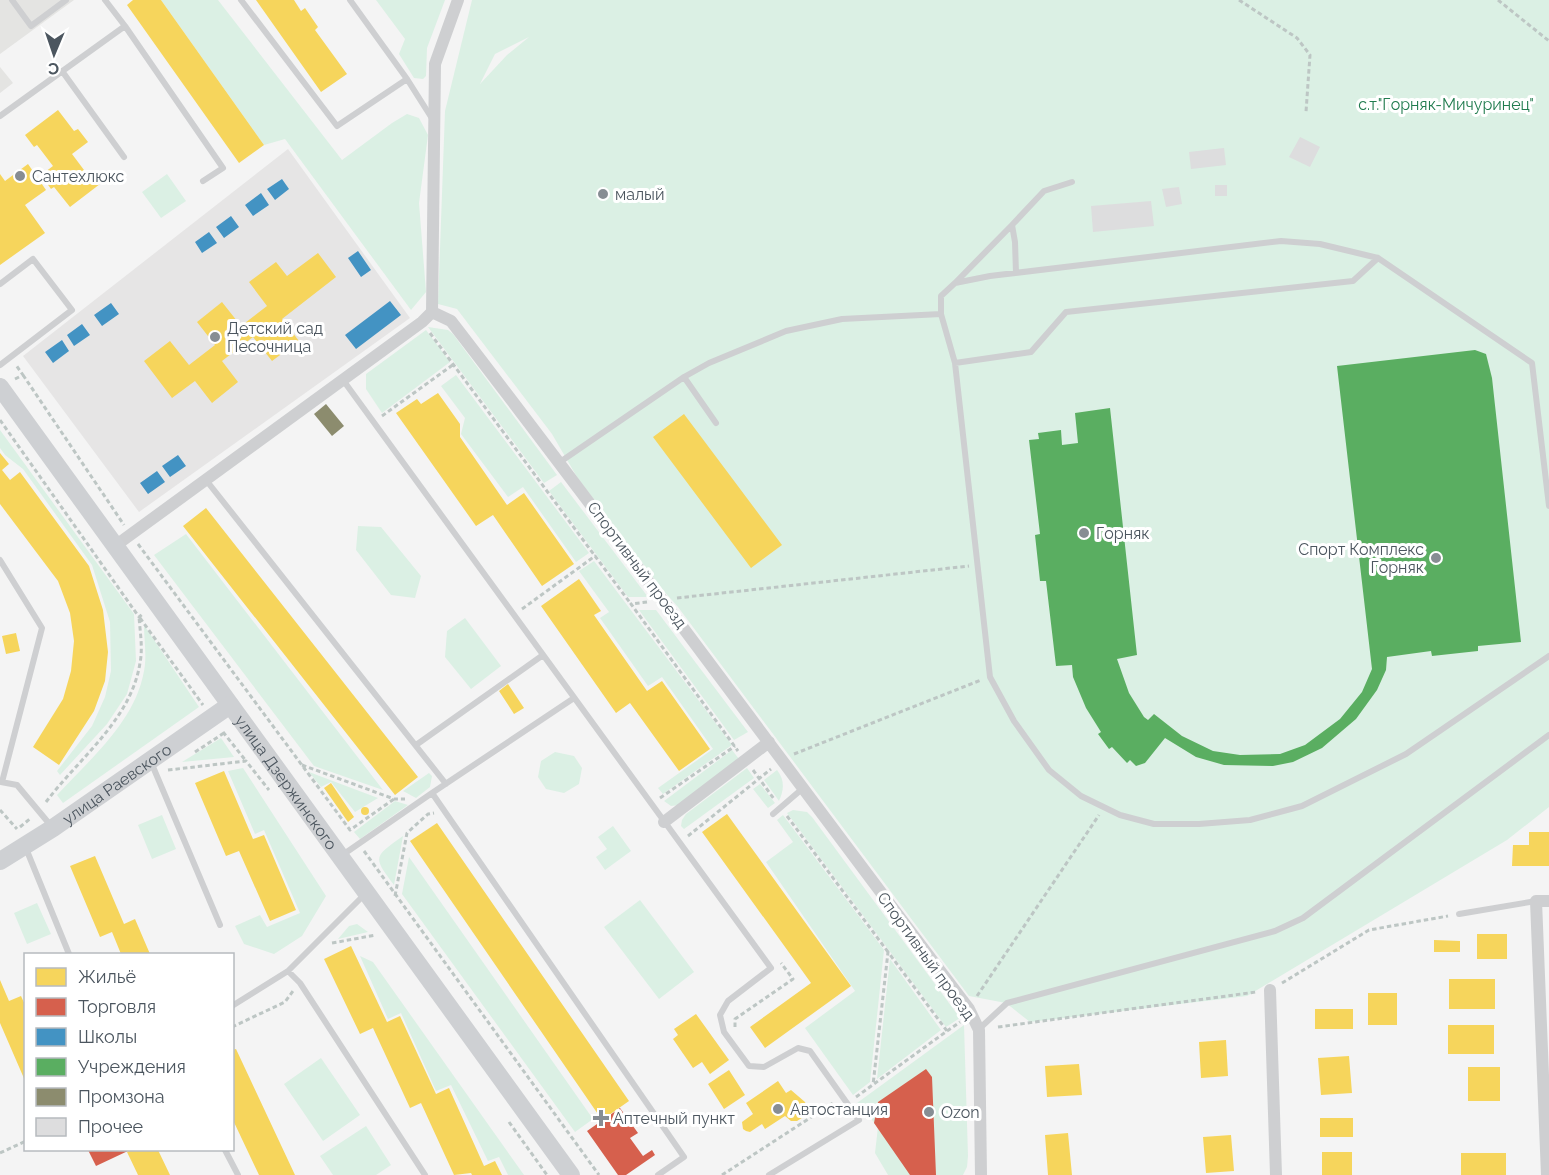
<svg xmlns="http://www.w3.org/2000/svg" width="1549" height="1175" viewBox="0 0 1549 1175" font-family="Raleway,sans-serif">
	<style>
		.commercial { fill: #e4e4e2 }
		.education { fill: #e6e5e5 }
		.green { fill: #dbf0e4; fill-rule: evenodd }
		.homes { fill: #f6d55c }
		.shops { fill: #d6604d }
		.schools { fill: #4393c3 }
		.public { fill: #5aae61 }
		.industry { fill: #8c8c6e }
		.building { fill: #ddddde }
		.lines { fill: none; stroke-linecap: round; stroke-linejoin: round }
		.path { stroke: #bdc6c4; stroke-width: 3; stroke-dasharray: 4.5 3; stroke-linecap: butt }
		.service { stroke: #cecfd1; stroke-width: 6 }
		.minor { stroke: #cecfd1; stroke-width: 12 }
		.secondary { stroke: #ced0d3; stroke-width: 18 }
		.poi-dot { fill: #878d93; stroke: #fff; stroke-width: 2 }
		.labels { text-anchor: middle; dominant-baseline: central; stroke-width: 6; stroke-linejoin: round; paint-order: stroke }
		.park-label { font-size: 16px; fill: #217c4f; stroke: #fff }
		.poi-label { font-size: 16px; fill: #4c565f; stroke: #fff; text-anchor: start }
		.street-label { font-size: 16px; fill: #4c565f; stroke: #fff }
	</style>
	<rect width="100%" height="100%" fill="#f4f4f4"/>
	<path class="commercial" d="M0 0H74L0 54Z
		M0 67 13 83 0 93Z"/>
	<path class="education" d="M288 149 410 318 139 512 23 356Z"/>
	<path class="green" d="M161 0H218L342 160 392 123 407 114 419 118 428 135 419 203 426 292 411 310 285 139 264 145Z
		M376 0H445L427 48 426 76 423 79 414 78 399 54 405 39Z
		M472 0H1549V807L1507 840 1247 996 1030 1022 1006 1003 969 996 678 607 662 589 577 477 552 434 457 309 438 304 445 111ZM529 37 507 55 480 84 495 54Z
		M167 174 186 201 161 218 142 192Z
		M428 327 448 330 453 334 557 475 544 483Z
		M426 330 450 362 382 413 366 389V374Z
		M456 375 589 553 576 562 523 487 508 497 461 434 465 418 441 386Z
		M0 430 134 614 136 661 127 694 107 724 60 775 57 771 92 726 105 697 111 671 110 622 92 565 23 469 5 455 0 448Z
		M561 482 648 597H628L549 491Z
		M358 526 381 527 421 576 415 598 391 595 356 550Z
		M186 534 383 790 314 766 154 555Z
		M594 561 732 745 663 794 658 788 713 749 662 677 648 686 600 618 609 612 579 571Z
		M639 610H656L748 732 734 740Z
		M465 618 501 666 471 689 445 657 447 631Z
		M144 625 199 707 63 803 57 795C90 759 135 722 144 671 147 657 144 639 144 625Z
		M221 738 234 757 182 762Z
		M732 750 739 759 680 805 671 806 664 801Z
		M555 752 574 756 582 768 579 784 564 793 546 789 538 777 541 761Z
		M243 768 326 896 302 936 274 954 244 944 235 926 260 915 267 927 300 913 264 830 255 834 228 771Z
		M747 768 754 778 684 829 681 826 682 820 686 814Z
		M777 770C785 780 784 790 779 801L764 780Z
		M309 772 378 798 355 812 331 782 321 787Z
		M429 773 432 776 430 787 416 798 403 791Z
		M760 784 775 803 768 808 753 789Z
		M395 801 408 805 360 839 354 832Z
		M793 810 807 812 812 817 960 1018 946 1027 787 813Z
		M162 815 176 849 152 859 138 825Z
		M783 815 884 950 870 1082 853 1095 805 1028 855 991 766 862 793 842 777 820Z
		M613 826 631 851 605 870 596 857 607 849 598 837Z
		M403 836 394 885C372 856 374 857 403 836Z
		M409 857 593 1119 575 1132 402 894Z
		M640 900 694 972 659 999 604 927Z
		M37 903 51 934 27 944 14 913Z
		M357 924 368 932 338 939 349 926Z
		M360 956 373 962 524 1175H508L499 1157 488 1161 451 1085 436 1091 401 1013 388 1019Z
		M890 959 941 1030 877 1079Z
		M964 1025 968 1156 967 1167 963 1175H888L875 1153 878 1127 857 1103Z
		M321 1058 360 1115 323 1141 284 1084Z
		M366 1126 391 1165 376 1175H333L320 1156Z"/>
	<path class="homes" d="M133 0H161L264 145 239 163 127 5Z
		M256 0H294L301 11 305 8 318 27 315 30 347 74 321 92Z
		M58 110 74 131 78 129 88 142 72 154 87 174 90 172 100 184 70 207 54 187 51 189 41 175 53 166 37 145 34 147 25 135Z
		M28 164 46 190 25 205 45 233 0 265V174L5 181Z
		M318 253 336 277 282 319 299 341 272 361 253 337 222 361 238 382 212 403 195 381 172 398 144 361 170 341 189 365 215 345 197 322 222 302 241 326 267 306 249 282 276 262 287 276Z
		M438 393 460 424V437L507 505 524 493 574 564 542 586 493 515 476 526 396 413 417 399 421 404Z
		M684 414 782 545 751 568 653 437Z
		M0 453 9 464 2 470 10 480 20 472 89 566 103 610 108 652 105 681 94 711 59 765 33 747 63 699 71 671 74 641 70 613 58 581 0 504Z
		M206 508 418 777 395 795 183 526Z
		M579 579 601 611 594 615 647 691 662 681 710 749 679 771 630 703 616 713 541 606Z
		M16 633 20 651 6 654 2 636Z
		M508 684 524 708 514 714 499 691Z
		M224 771 253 839 264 835 296 910 270 921 239 851 226 856 195 783Z
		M331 783 354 817 348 822 324 788Z
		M361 811a4 4 0 1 1 8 0a4 4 0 1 1-8 0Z
		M727 814 851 986 765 1048 750 1027 811 983 702 832Z
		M437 823 629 1101 602 1120 410 841Z
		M1529 832H1549V866H1512L1513 845H1529Z
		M95 856 124 924 135 919 150 954H121L112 932 100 937 70 866Z
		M1477 934H1507V959H1477Z
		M1434 940 1460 941V952H1434Z
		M351 946 387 1022 400 1016 436 1094 449 1088 484 1166 495 1161 502 1175H472L471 1173 454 1175 421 1103 410 1108 373 1028 360 1034 324 959Z
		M1449 979H1495V1009H1449Z
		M0 980 9 1001 21 996 26 1007V1083L0 1023Z
		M1368 993H1397V1025H1368Z
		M1315 1009H1353V1029H1315Z
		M696 1014 729 1060 710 1074 702 1062 693 1068 673 1039 678 1035 674 1029Z
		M1448 1025H1494V1054H1448Z
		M1226 1040 1228 1076 1201 1078 1199 1042Z
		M236 1049 295 1175H259L232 1118V1050Z
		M1349 1056 1352 1093 1321 1095 1318 1058Z
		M1079 1064 1082 1095 1047 1097 1045 1066Z
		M1468 1067H1500V1101H1468Z
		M729 1070 745 1095 724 1109 708 1084Z
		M778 1081 786 1093 791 1090 805 1102 808 1111 805 1116 797 1121H791L785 1116 765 1129 762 1124 750 1132 746 1131 743 1129 742 1122 753 1114 746 1103Z
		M1320 1118H1353V1137H1320Z
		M1068 1133 1072 1175H1048L1045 1135Z
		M1231 1135 1234 1171 1206 1173 1203 1137Z
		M131 1150H158L170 1175H138L127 1152Z
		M1322 1152H1352V1175H1322Z
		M1461 1153H1506V1175H1461Z"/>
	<path class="shops" d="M926 1069 932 1077 936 1175H910L874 1123 878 1102Z
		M620 1108 638 1133 630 1138 643 1156 652 1150 655 1155 626 1175H618L587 1131Z
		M88 1150H130L96 1166Z"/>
	<path class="schools" d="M282 179 289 189 275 200 267 189Z
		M261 193 269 205 253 216 245 205Z
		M231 216 239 227 224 238 216 227Z
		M209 232 217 243 202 253 195 242Z
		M358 251 371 270 361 277 348 258Z
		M390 301 401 315 356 349 345 335Z
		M111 303 119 314 102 326 94 315Z
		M82 324 90 335 74 346 67 335Z
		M62 340 69 351 53 363 45 352Z
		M178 455 186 466 170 477 162 466Z
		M157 471 165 482 148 494 140 483Z"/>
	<path class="public" d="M1475 350 1486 354 1492 378 1521 642 1478 646V651L1432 656 1431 651 1387 657 1386 670 1377 690 1356 719 1322 748 1293 762 1273 766 1224 765 1196 757 1165 738 1145 763 1136 766 1130 760 1127 763 1112 747 1109 749 1098 734 1101 732 1086 708 1073 677 1072 665 1056 666 1046 581H1040L1035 535 1040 534 1029 440 1039 439 1038 433 1061 430 1062 445 1078 443 1075 413 1110 408 1137 655 1117 659 1129 693 1144 717 1148 720 1154 714 1182 736 1213 751 1240 755 1280 754 1305 745 1340 719 1362 692 1372 669 1337 366Z"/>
	<path class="industry" d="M326 404 344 426 332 436 314 414Z"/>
	<path class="building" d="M1300 137 1320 147 1310 167 1289 157Z
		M1224 148 1226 165 1191 169 1189 152Z
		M1215 185H1227V196H1215Z
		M1179 187 1182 204 1166 207 1162 189Z
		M1151 201 1154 226 1093 232 1091 206Z"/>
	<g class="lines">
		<path class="path" d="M1239 0 1297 38 1310 55 1306 112
			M1498 0 1549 41
			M430 333 595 556
			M23 375 124 525
			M15 379 23 375 16 365
			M382 416 454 364
			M0 420 139 617 144 613
			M138 544 350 830 394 799
			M677 598 969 566
			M647 602 631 604 738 751
			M522 609 595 556 631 604
			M140 618 203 705
			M223 732 246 761
			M195 752 224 733
			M794 754 981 680
			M302 765 394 799H405
			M168 770 246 761 269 790
			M753 770 774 799
			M660 798 735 746
			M46 802C79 758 131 720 140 663 143 648 140 631 139 617
			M0 810 17 829
			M787 816 888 952
			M20 827 31 818
			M688 836 771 769
			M364 851 599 1175
			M395 896 407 833 428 814 434 813
			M332 943 376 935
			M1282 983 1369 930 1448 916
			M977 996 1099 815
			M232 1027 285 1002 293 991
			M735 1027V1019L793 979 781 963
			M998 1027 1256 992
			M947 1031 960 1022
			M856 1097 947 1031 888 952 873 1085
			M509 1122 547 1175
			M0 1153 26 1141
			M722 1175 833 1103"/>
		<path class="service" d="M12 0 31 26 66 0
			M105 0 125 26
			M241 0 337 126 407 79
			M350 0 407 79 433 120
			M62 71 124 157
			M0 116 125 26 223 168 203 181
			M1016 273 1015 242 1012 225 1044 191 1072 182
			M956 282 1012 225
			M0 284 33 259 72 310 0 365
			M955 363 1031 352 1066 312 1353 281 1378 258
			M684 377 716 423
			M343 380 771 968 728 1001 720 1015 724 1032 749 1066 764 1067 798 1048 810 1051 859 1120 769 1175
			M560 462 684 377 709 363 786 331 842 319 941 314
			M206 480 446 784
			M1549 506 1532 363 1378 258 1320 244 1281 241 990 276 955 283 941 296V314L955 363 990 677 1014 721 1049 770 1081 796 1120 815 1154 824H1199L1250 820 1302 806 1406 754 1549 656
			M0 560 42 628 2 782
			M574 698 432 793 684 1157 658 1175
			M416 745 543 655
			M151 762 220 925
			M1 782 17 785 52 827
			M773 814 802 789
			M25 846 69 954
			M341 856 432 793
			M1459 914 1536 901
			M288 971 300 983 425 1175
			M232 1006 288 971 364 895
			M979 1029 1007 1003 1275 931 1303 918 1549 735
			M225 1150 238 1175"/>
		<path class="minor" d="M432 312 435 64 458 0
			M115 546 422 322 432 312 451 321C626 548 795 780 969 1009L979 1030 981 1175
			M664 822 769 742
			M1270 990 1276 1175
			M1547 1175 1536 901H1549"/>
		<g class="secondary">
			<path id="s1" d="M0 387 571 1175"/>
			<path id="s2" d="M0 861 53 828 230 705"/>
		</g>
	</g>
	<g class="poi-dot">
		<circle cx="20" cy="176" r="6"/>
		<circle cx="603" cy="194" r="6"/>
		<circle cx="215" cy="337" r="6"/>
		<circle cx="1084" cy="533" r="6"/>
		<circle cx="1436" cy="558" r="6"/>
		<circle cx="778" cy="1109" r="6"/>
		<circle cx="929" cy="1112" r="6"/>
		<path d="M598 1109h6v6h6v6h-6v6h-6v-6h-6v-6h6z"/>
	</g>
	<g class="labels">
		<g class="park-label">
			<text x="1446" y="104">с.т."Горняк-Мичуринец"</text>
		</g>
		<g class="poi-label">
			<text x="32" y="176">Сантехлюкс</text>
			<text x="615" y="194">малый</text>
			<text x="227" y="328">Детский сад<tspan x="227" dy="18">Песочница</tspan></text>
			<text x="1096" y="533">Горняк</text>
			<text x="1424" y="549" text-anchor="end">Спорт Комплекс<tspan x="1424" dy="18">Горняк</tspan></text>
			<text x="790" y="1109">Автостанция</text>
			<text x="941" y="1112">Ozon</text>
			<text x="613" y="1118">Аптечный пункт</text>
		</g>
		<g class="street-label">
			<text transform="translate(637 565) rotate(53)">Спортивный проезд</text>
			<text stroke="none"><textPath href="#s1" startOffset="488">улица Дзержинского</textPath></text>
			<text stroke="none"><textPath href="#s2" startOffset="140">улица Раевского</textPath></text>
			<text transform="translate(926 956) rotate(54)">Спортивный проезд</text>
		</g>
	</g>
	<rect x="24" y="953" width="210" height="198" fill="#ffffff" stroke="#b7bbbf" stroke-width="1.5"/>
	<rect x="36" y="968" width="30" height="18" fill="#f6d55c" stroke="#b7bbbf" stroke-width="1.5"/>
	<text x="78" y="983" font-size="18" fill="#4c565f">Жильё</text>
	<rect x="36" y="998" width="30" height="18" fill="#d6604d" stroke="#b7bbbf" stroke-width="1.5"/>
	<text x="78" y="1013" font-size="18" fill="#4c565f">Торговля</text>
	<rect x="36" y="1028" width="30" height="18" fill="#4393c3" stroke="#b7bbbf" stroke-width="1.5"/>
	<text x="78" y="1043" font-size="18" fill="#4c565f">Школы</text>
	<rect x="36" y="1058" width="30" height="18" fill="#5aae61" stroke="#b7bbbf" stroke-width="1.5"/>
	<text x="78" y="1073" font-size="18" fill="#4c565f">Учреждения</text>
	<rect x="36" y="1088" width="30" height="18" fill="#8c8c6e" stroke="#b7bbbf" stroke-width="1.5"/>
	<text x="78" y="1103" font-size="18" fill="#4c565f">Промзона</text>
	<rect x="36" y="1118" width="30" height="18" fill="#ddddde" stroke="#b7bbbf" stroke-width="1.5"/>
	<text x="78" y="1133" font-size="18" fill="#4c565f">Прочее</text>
	<g transform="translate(54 54) rotate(182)" stroke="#ffffff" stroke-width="4.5" paint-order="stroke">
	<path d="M0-4.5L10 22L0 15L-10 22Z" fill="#4c565f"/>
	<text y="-9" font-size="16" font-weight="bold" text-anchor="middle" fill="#4c565f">С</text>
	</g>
</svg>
